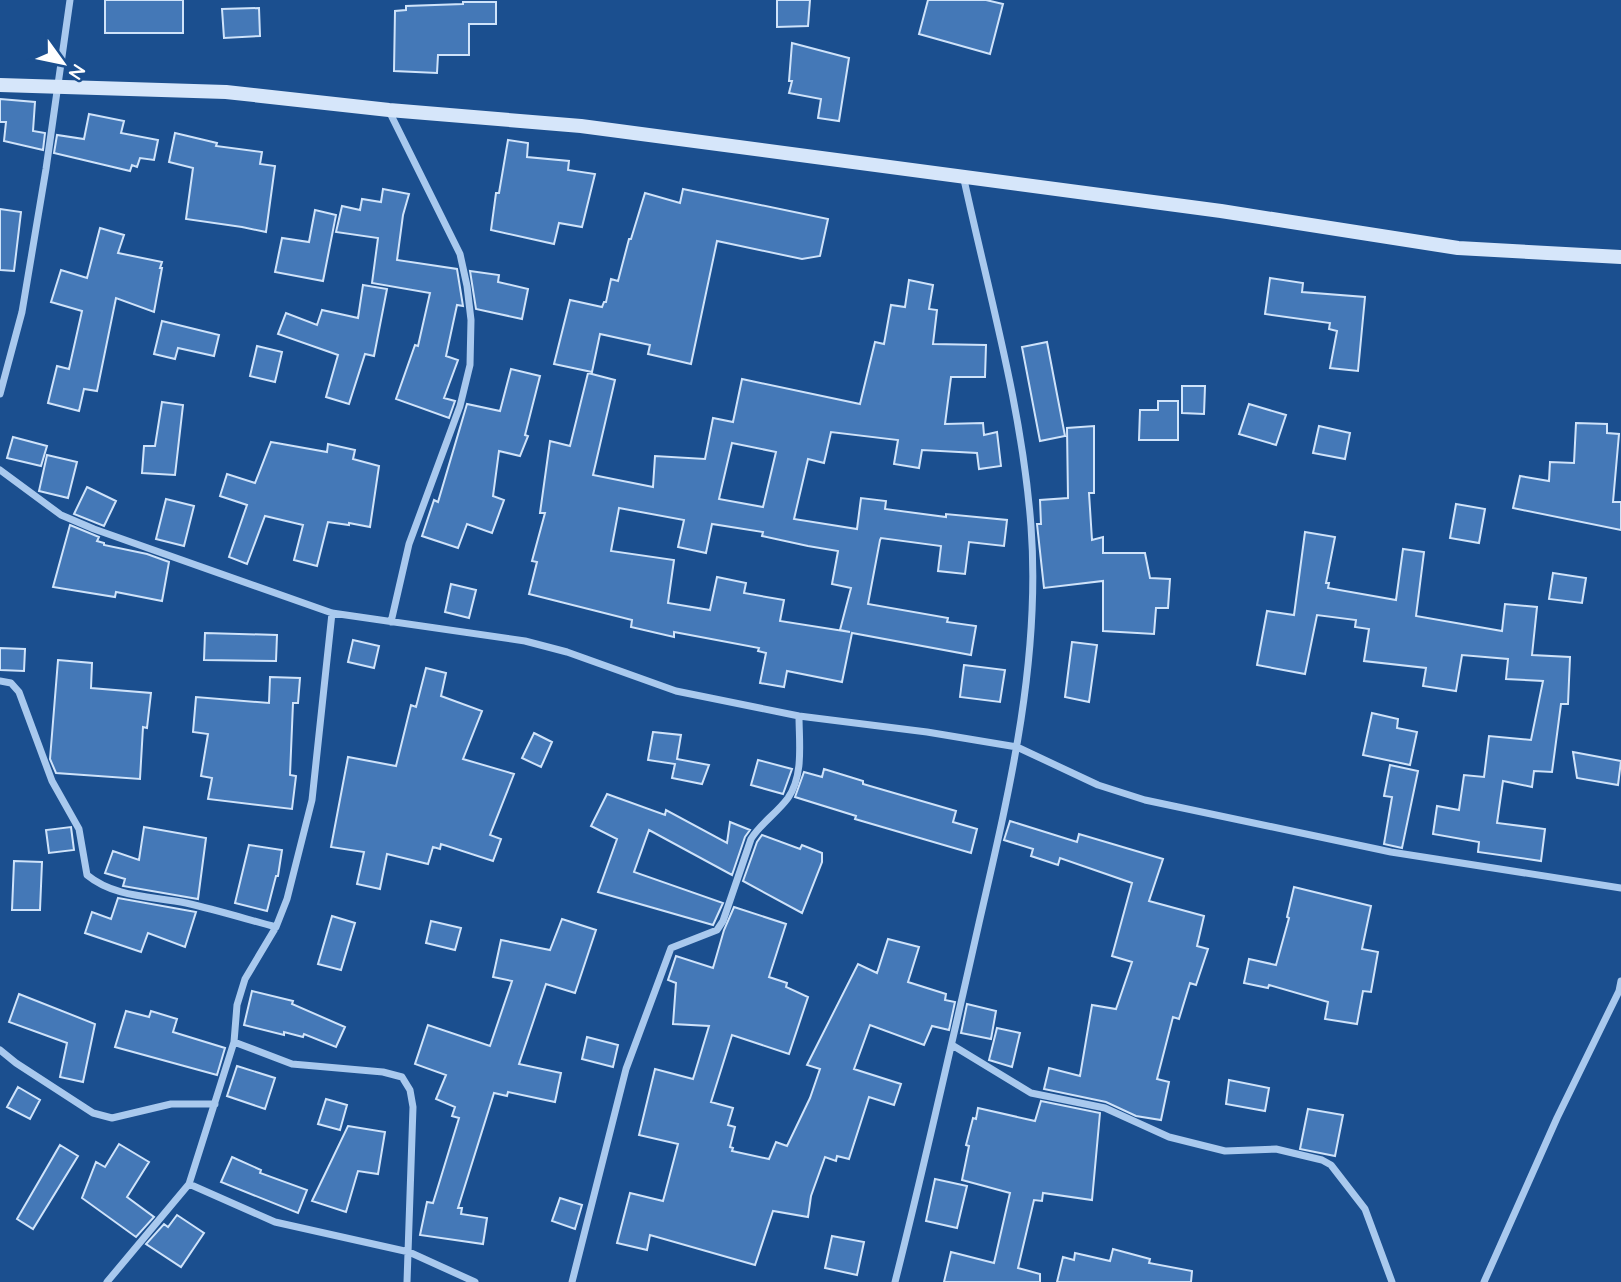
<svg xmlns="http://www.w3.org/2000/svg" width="1621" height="1282" viewBox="0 0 1621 1282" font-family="Quicksand,sans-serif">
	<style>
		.building { fill: #4478b7; stroke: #cfe3fa; stroke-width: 2; fill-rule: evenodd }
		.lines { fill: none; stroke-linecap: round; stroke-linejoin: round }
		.minor { stroke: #a9c9ee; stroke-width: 7 }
		.secondary { stroke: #d6e6fa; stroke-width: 14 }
	</style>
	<rect width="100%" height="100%" fill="#1b4f8f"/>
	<path class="building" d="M105 0H183V33H105Z
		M777 0H810L808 26 777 27Z
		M928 0H986L1003 4 990 54 919 34Z
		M463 2H496V24H469V55H438L437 73 394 71 395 11 406 10V6L463 4Z
		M259 8 260 36 224 38 222 9Z
		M792 43 849 58 839 121 818 118 821 99 789 93 792 81H789Z
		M0 99 35 102 33 131 45 133 43 150 4 141 6 122H0Z
		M89 114 124 121 121 133 158 140 154 160 140 158 137 167 132 165 130 171 54 153 57 135 84 139Z
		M175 133 217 143 216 146 262 152 260 164 275 166 266 232 242 227 186 219 193 168 169 162Z
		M508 140 528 143 527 157 569 161 568 170 595 174 582 227 559 223 554 244 491 230 496 193H499Z
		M383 189 409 194 403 215 397 260 457 269 463 306 457 305 446 356 458 360 444 398 455 401 449 418 396 399 415 345 418 346 430 293 372 283 378 238 336 232 342 206 360 210 362 199 381 202Z
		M683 189 828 219 820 256 802 259 717 241 691 364 648 354 650 345 600 334 592 372 554 364 570 300 602 307 604 302H606L611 279 618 281 629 239H631L645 193 680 203Z
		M0 209 21 212 14 271 0 270Z
		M315 210 336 215 323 281 275 272 282 238 309 242Z
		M100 228 124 235 118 253 162 262 160 268H162L154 312 116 298 97 391 84 389 79 411 48 403 57 366 69 369 82 311 51 302 61 270 87 278Z
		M470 271 499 275 498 282 528 289 522 319 476 309Z
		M1270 278 1303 283 1302 292 1365 297 1358 371 1330 368 1337 331 1329 329 1330 323 1265 314Z
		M909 280 933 285 929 309 937 310 933 344 986 345 985 377H951L945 424 983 423 984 435 997 432 1001 466 979 469 977 453 922 450 919 468 894 464 898 440 831 432 824 463 808 459 794 519 857 529 861 498 886 501 885 509 946 517V514L1007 520 1004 546 969 542 965 574 938 571 941 546 881 538 880 540 868 604 948 618 947 622 976 626 971 655 852 633 842 682 787 671 784 687 760 683 766 653 758 651 759 648 674 632V637L631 627 632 620 529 594 537 562 532 561 545 513H540L550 441 570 446 588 373 615 380 593 475 653 487 655 456 705 459 713 418 733 422 742 379 860 404 875 342 884 344 891 305 905 307ZM732 443 776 452 763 507 719 499ZM619 508 684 520 678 547 706 553 712 524 763 532 762 536 808 546 838 551 832 584 851 588 840 630 850 632 780 621 784 600 744 593 746 583 717 577 710 610 668 603 674 560 611 551Z
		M363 285 387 289 374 356 365 354 349 404 326 397 338 355 278 334 286 313 317 325 322 310 358 318Z
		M162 321 219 335 214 356 178 348 175 359 154 354Z
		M1047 342 1065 436 1040 441 1022 347Z
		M257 346 282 352 275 382 250 376Z
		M511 369 540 376 525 435 528 436 520 456 499 451 493 496 504 500 492 533 467 524 458 548 422 536 434 500 438 502 467 404 500 411Z
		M1182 386H1205L1204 414 1182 413Z
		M1158 401H1178V440H1139L1140 410H1158Z
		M162 402 183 405 175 475 142 473 144 446H155Z
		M1249 404 1286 415 1276 445 1239 434Z
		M1576 423 1607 424V433L1619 434 1613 502H1621V530L1513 508 1520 476 1549 481 1550 462 1574 463Z
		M1094 426V493H1089L1092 540 1103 537V553H1145L1150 578 1170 579 1168 608H1156L1154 634 1103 631V581L1044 588 1037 524H1041L1040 500 1068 498 1067 428Z
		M1319 426 1350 433 1345 459 1313 453Z
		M13 437 47 446 41 466 7 458Z
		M271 442 327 452 328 444 355 450 353 459 379 466 370 527 349 523V525L328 522 317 566 294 560 303 525 265 516 247 564 229 557 247 505 220 496 227 474 255 483Z
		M47 455 77 462 68 498 39 491Z
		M87 487 116 501 104 526 74 514Z
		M166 499 194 506 184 546 156 539Z
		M1456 504 1485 509 1479 543 1450 538Z
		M70 525 99 537 97 541 104 543V545L147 554 169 562 162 601 116 592 115 597 53 587Z
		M1305 532 1335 537 1326 583H1329L1328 588 1396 600 1403 549 1424 552 1416 616 1502 631 1505 604 1537 607 1532 655 1570 657 1568 704H1561L1552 772 1534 771 1532 787 1503 781 1497 823 1545 829 1541 861 1478 852 1479 842 1433 834 1437 806 1459 810 1464 775 1484 777 1489 736 1531 740 1543 681 1506 679 1508 659 1462 655 1456 691 1423 686 1426 668 1364 661 1369 629 1355 627 1356 620 1317 615 1305 674 1257 665 1267 611 1294 615Z
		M1553 573 1586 578 1582 603 1549 599Z
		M451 584 476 590 469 618 445 612Z
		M205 633 277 635 276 661 204 660Z
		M353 640 379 646 374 668 348 662Z
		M1072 642 1097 645 1089 702 1065 697Z
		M0 648 25 649 24 671 0 670Z
		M58 660 92 663 91 688 151 693 147 728 143 727 140 779 56 773 50 759Z
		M964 665 1005 670 1000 702 960 697Z
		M426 668 446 673 441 696 482 711 463 759 514 774 490 835 501 839 493 861 441 844 440 849 433 847 428 864 387 854 380 889 357 884 364 852 331 847 348 757 396 766 411 705 416 707Z
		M270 677 300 678 298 703H293L290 775 296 776 292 809 208 799 212 778 201 776 208 734 193 732 196 697 269 703Z
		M1372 713 1398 719 1397 728 1417 732 1410 765 1363 755Z
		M653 732 681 735 677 759 709 765 702 784 672 778 675 764 648 760Z
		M534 733 552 742 541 767 522 758Z
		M1573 752 1621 761 1618 785 1577 778Z
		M758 760 792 769 783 794 751 785Z
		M1390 765 1418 771 1402 848 1384 844 1392 797 1384 796Z
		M824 769 863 781V784L956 811 953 822 977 829 971 853 855 819 856 816 795 797 804 772 822 777Z
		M607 794 665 815 666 810 727 843 730 822 750 830 745 837 732 875 649 830 634 872 723 903 713 925 598 892 617 839 591 826Z
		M1010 821 1077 842 1079 834 1163 859 1149 901 1204 916 1197 946 1208 949 1196 985 1190 983 1179 1019 1173 1017 1157 1079 1169 1082 1161 1120 1136 1116 1106 1102 1044 1089 1049 1068 1080 1076 1092 1005 1116 1009 1132 962 1112 956 1132 883 1060 858 1058 865 1031 856 1033 849 1004 840Z
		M71 827 74 850 49 853 46 830Z
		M144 827 206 838 198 899 123 886 125 879 105 873 113 851 139 860Z
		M762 835 800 849 802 845 822 853V862L802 913 743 881 757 842Z
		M249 845 282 850 278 876H276L267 911 235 903Z
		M14 861 42 862 40 910H12Z
		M1294 887 1371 906 1362 949 1378 952 1371 992 1363 991 1357 1024 1325 1019 1328 1002 1269 985 1268 988 1244 983 1249 959 1276 965 1289 918 1287 917Z
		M118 898 196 912 185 947 148 933 141 952 85 933 92 912 111 919Z
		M734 907 786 924 769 977 787 983 786 987 808 997 789 1054 732 1035 711 1102 733 1108 728 1125 735 1127 730 1147 733 1148 732 1151 769 1159 776 1142 787 1146 810 1098 820 1069 807 1065 858 964 877 973 888 939 919 947 908 982 946 994 945 1000 955 1002 949 1030 932 1026 924 1045 870 1025 854 1069 901 1084 894 1105 869 1097 849 1159 837 1156 836 1161 825 1157 811 1196 808 1217 773 1211 755 1265 650 1235 647 1250 617 1243 630 1193 663 1201 678 1144 639 1135 655 1069 693 1079 709 1026 673 1024 676 983 668 980 676 956 713 968 724 930Z
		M332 916 355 923 341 970 318 964Z
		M562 919 596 930 575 993 546 984 519 1064 561 1073 555 1102 508 1092 507 1096 494 1093 458 1208H462L461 1214 487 1218 483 1244 420 1235 427 1202 433 1203 459 1118 452 1116 455 1107 436 1099 446 1075 415 1064 428 1025 490 1046 512 981 493 977 501 940 550 950Z
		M431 921 461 928 455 950 426 943Z
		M252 991 293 1001 292 1004 345 1027 336 1047 304 1034 303 1037 284 1032V1035L244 1025Z
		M19 994 95 1024 83 1082 60 1077 67 1043 9 1022Z
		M967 1004 996 1011 991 1039 961 1033Z
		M126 1011 149 1017 151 1011 177 1019 173 1032 225 1048 217 1075 115 1047Z
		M997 1028 1020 1033 1012 1067 989 1060Z
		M587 1037 618 1045 613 1067 582 1059Z
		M237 1066 275 1078 265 1109 227 1096Z
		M1229 1080 1269 1088 1265 1111 1226 1104Z
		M18 1087 40 1100 30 1119 7 1107Z
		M326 1099 347 1105 340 1130 318 1124Z
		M1041 1101 1100 1113 1092 1200 1043 1193 1042 1201 1034 1200 1018 1268 1040 1274V1282H944L951 1252 994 1263 1010 1193 962 1180 969 1146 966 1145 973 1118 976 1119 978 1108 1035 1121Z
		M1308 1109 1343 1115 1335 1156 1300 1149Z
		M348 1126 385 1132 378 1174 358 1171 346 1212 312 1201Z
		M119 1144 149 1162 127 1197 154 1217 136 1237 82 1198 96 1162 105 1167Z
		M60 1145 78 1156 33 1229 17 1219Z
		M232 1157 261 1170 260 1173 307 1190 298 1213 221 1182Z
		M935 1179 967 1186 957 1228 926 1221Z
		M560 1198 582 1205 575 1229 552 1221Z
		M177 1215 204 1233 181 1267 146 1244 164 1224 168 1227Z
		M832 1236 864 1242 857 1275 825 1268Z
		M1113 1249 1150 1259 1149 1263 1192 1271 1191 1282H1057L1063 1257 1074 1260 1075 1253 1110 1261Z"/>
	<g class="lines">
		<path class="minor" d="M389 111 460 254 467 286 471 320 470 365 460 406 409 544 391 622
			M0 394 22 312 46 169 70 0
			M0 470 61 515 94 529 332 613 525 641 567 652 676 691 799 716 927 732 1017 747 1098 785 1145 800 1391 852 1621 888
			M0 681 11 683 19 692 52 781 79 829 87 875C115 898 152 896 186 903 217 910 246 919 276 927
			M234 1042 292 1064 383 1072 402 1077 410 1090 413 1107 407 1282
			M952 1045 1031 1093 1105 1108 1169 1137 1225 1151 1276 1149 1322 1160 1331 1165 1365 1209 1392 1282
			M0 1050 16 1063 93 1113 112 1118 171 1104H215
			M189 1184 275 1222 409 1252 475 1282
			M107 1282 189 1184 234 1042 237 1005 245 979 276 927 287 899 312 800 332 613
			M572 1282 626 1069 671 948 717 930 723 921 751 839C761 823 777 813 788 798 804 775 799 742 799 716
			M895 1282C925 1163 952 1043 979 923 1009 793 1041 660 1031 526 1022 407 988 291 963 175
			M1484 1282 1557 1118 1619 991 1621 981"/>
		<path class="secondary" d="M0 85 226 92 389 110 581 126 1221 211 1458 248 1621 257"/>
	</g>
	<g transform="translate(63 63) rotate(123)" stroke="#1b4f8f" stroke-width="5" paint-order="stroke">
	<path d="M0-5L12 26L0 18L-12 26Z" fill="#ffffff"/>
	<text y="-10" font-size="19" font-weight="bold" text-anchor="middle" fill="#ffffff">N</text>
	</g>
</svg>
